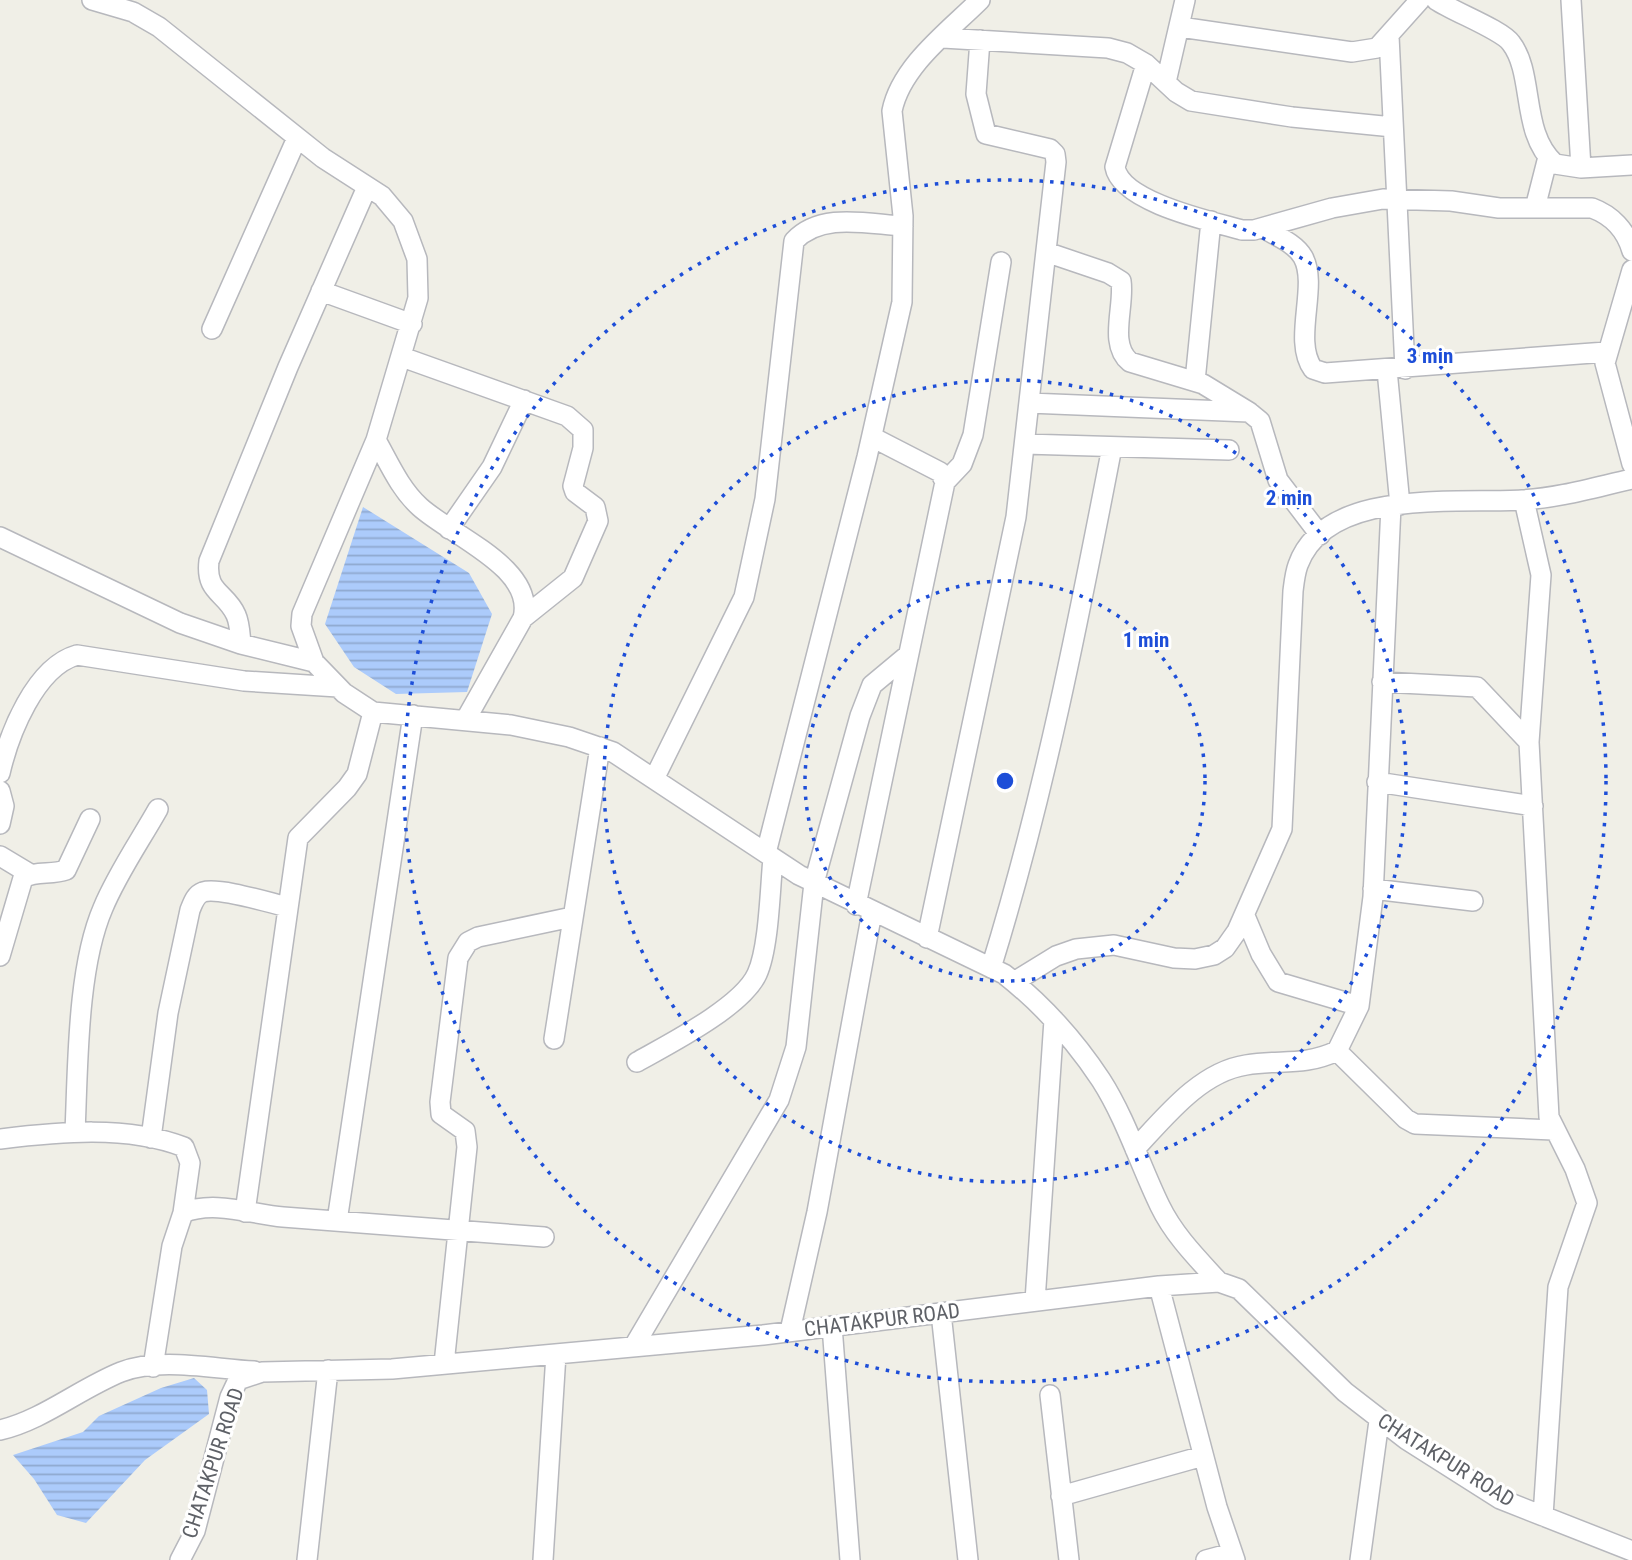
<svg xmlns="http://www.w3.org/2000/svg" width="1632" height="1560" viewBox="0 0 1632 1560" font-family="'Roboto Condensed',sans-serif">
	<style>
		.water { fill: url(#water-rules) }
		.lines { fill: none; stroke-linecap: round; stroke-linejoin: round }
		.minor-casing { stroke: #b7b8bd; stroke-width: 22 }
		.minor { stroke: #fff; stroke-width: 19 }
		.ring { fill: none; stroke: #1d4ed8; stroke-width: 3.5; stroke-dasharray: 3.5 7 }
		.labels { text-anchor: middle; dominant-baseline: central; stroke-width: 6; stroke-linejoin: round; paint-order: stroke }
		.street-label { font-size: 21px; fill: #5e6167; stroke: #fff }
		.centre { fill: #1d4ed8; stroke: #fff; stroke-width: 3.5 }
		.ring-label { font-size: 21px; text-anchor: middle; font-weight: bold; fill: #1d4ed8; stroke: #fff; stroke-width: 6; stroke-linejoin: round; paint-order: stroke }
	</style>
	<defs>
		<pattern id="water-rules" width="6" height="5" patternUnits="userSpaceOnUse" patternTransform="scale(1.75)"><rect width="6" height="5" fill="#accbfb"/><path d="M0 2.5h6" fill="none" stroke="#8fa8cf"/></pattern>
	</defs>
	<rect width="100%" height="100%" fill="#f0efe7"/>
	<path class="water" d="M363 507 469 573 492 614 467 692 396 694 354 667 325 624Z
		M194 1378 207 1390 209 1414 145 1460 86 1523 57 1515 34 1479 13 1455 83 1432 99 1416 161 1388Z"/>
	<g class="lines">
		<defs>
			<path id="minor" d="M92 0 133 12 159 27 323 158 382 196 403 221 417 259 418 298 376 440 302 614 301 626 314 662 344 693 373 712 511 725 569 737 613 752 799 875 1004 974C1042 1004 1074 1039 1101 1080 1126 1119 1140 1165 1160 1206 1174 1235 1197 1258 1219 1282
				M1436 0C1454 12 1502 30 1511 43 1535 74 1520 133 1555 164L1581 168 1632 165
				M1571 0 1581 168
				M1180 27 1352 52 1377 48 1420 0
				M1389 36 1405 369
				M943 38 1108 48 1127 53 1146 64 1176 92 1191 101 1292 117 1393 127
				M1146 64 1115 167C1121 202 1210 221 1242 230H1254L1332 208 1383 199 1451 201 1499 208H1592C1611 215 1626 230 1632 251
				M1166 82 1185 0
				M1535 208 1548 157
				M1263 228C1276 236 1295 243 1303 257 1319 286 1292 340 1313 369L1325 373 1606 352
				M1046 252 1108 273 1121 281C1125 306 1108 344 1130 362L1203 384 1249 412
				M1632 270 1605 363 1632 464
				M321 291 412 324
				M212 329 297 138
				M402 357 567 416 583 430V448L573 486 575 492 595 507 598 521 573 578 523 618
				M1387 370 1400 505
				M1195 381 1211 221
				M1029 403 1249 412 1260 421 1278 480 1320 535
				M376 440C389 463 400 489 420 507 452 536 536 568 523 618L466 719
				M1025 444 1229 450
				M945 482 962 464 973 435 1001 262
				M1524 500 1541 575 1529 742 1549 1117 1575 1169 1587 1203 1558 1287 1543 1516
				M449 529 492 467 524 400
				M0 537 180 623 241 644 314 662
				M241 644C240 635 240 624 236 615 226 592 205 593 209 561L288 367 367 187
				M1382 682 1477 687 1529 742
				M0 773C9 734 35 667 77 655L244 681 338 687
				M654 779 744 597 765 499 794 241C821 212 867 224 903 226
				M1377 782 1533 806
				M0 791 4 806 0 824
				M766 853 867 457 902 302 903 216 892 111C901 66 949 31 980 0
				M0 856 30 874
				M1373 889 1473 901
				M856 905 945 482 940 472 872 437
				M1245 916 1261 954 1278 982 1359 1006
				M927 938 1016 517 1056 162 1055 154 1050 149 986 134 976 94 980 40
				M0 956 23 878C35 871 52 875 66 870L90 819
				M991 968C1044 797 1078 623 1112 447
				M1014 982 1056 956 1076 949 1114 945 1174 958 1195 959 1214 955 1225 948 1237 931 1282 829 1293 591C1294 583 1295 573 1298 565 1326 487 1457 504 1522 500 1559 498 1596 487 1632 479
				M554 1039 600 747
				M1337 1051 1406 1119 1415 1124 1553 1130
				M637 1062C669 1044 742 1007 757 974 769 948 770 889 773 858
				M75 1132C78 1066 77 968 103 908 117 874 140 841 158 809
				M151 1138 168 1013 190 910C193 903 195 895 203 892 219 887 270 903 288 907
				M0 1139C59 1132 127 1125 184 1147L190 1163 183 1213
				M1135 1149C1165 1117 1200 1072 1246 1065 1281 1059 1302 1067 1337 1051L1359 1006 1373 897 1391 506
				M245 1212 298 838 347 788 357 774 373 712
				M337 1221 413 715
				M1159 1286 1217 1507 1235 1560
				M1035 1301 1054 1020
				M941 1313 968 1560
				M832 1326 850 1560
				M790 1331 817 1212 872 912
				M634 1346 779 1100 796 1047 814 883 860 716 872 685 908 655
				M444 1364 467 1147 465 1131 441 1114 440 1102 458 958 468 942 478 937 572 917
				M153 1367 172 1246 183 1213C213 1200 251 1214 283 1217 370 1223 457 1230 544 1237
				M1050 1395 1069 1560
				M0 1430C43 1420 79 1389 121 1372 160 1357 213 1369 254 1371
				M1061 1496 1203 1456
				M180 1560 195 1531 230 1397 238 1380 262 1372 392 1369 763 1335 1159 1286 1219 1282 1239 1289 1345 1392 1407 1440 1500 1499 1632 1551
				M307 1560 328 1370
				M543 1560 556 1354
				M1206 1560 1232 1553
				M1360 1560 1379 1421"/>
		</defs>
		<use href="#minor" class="minor-casing"/>
		<use href="#minor" class="minor"/>
	</g>
	<g class="ring">
		<circle cx="1005" cy="781" r="200"/>
		<circle cx="1005" cy="781" r="401"/>
		<circle cx="1005" cy="781" r="601"/>
	</g>
	<g class="labels">
		<g class="street-label">
			<text transform="translate(882 1320) rotate(-7)">CHATAKPUR ROAD</text>
			<text transform="translate(1446 1460) rotate(32)">CHATAKPUR ROAD</text>
			<text transform="translate(213 1463) rotate(-72)">CHATAKPUR ROAD</text>
		</g>
	</g>
	<circle cx="1005" cy="781" r="10" class="centre"/>
	<g class="ring-label">
		<text x="1430" y="363">3 min</text>
		<text x="1289" y="505">2 min</text>
		<text x="1146" y="647">1 min</text>
	</g>
</svg>
